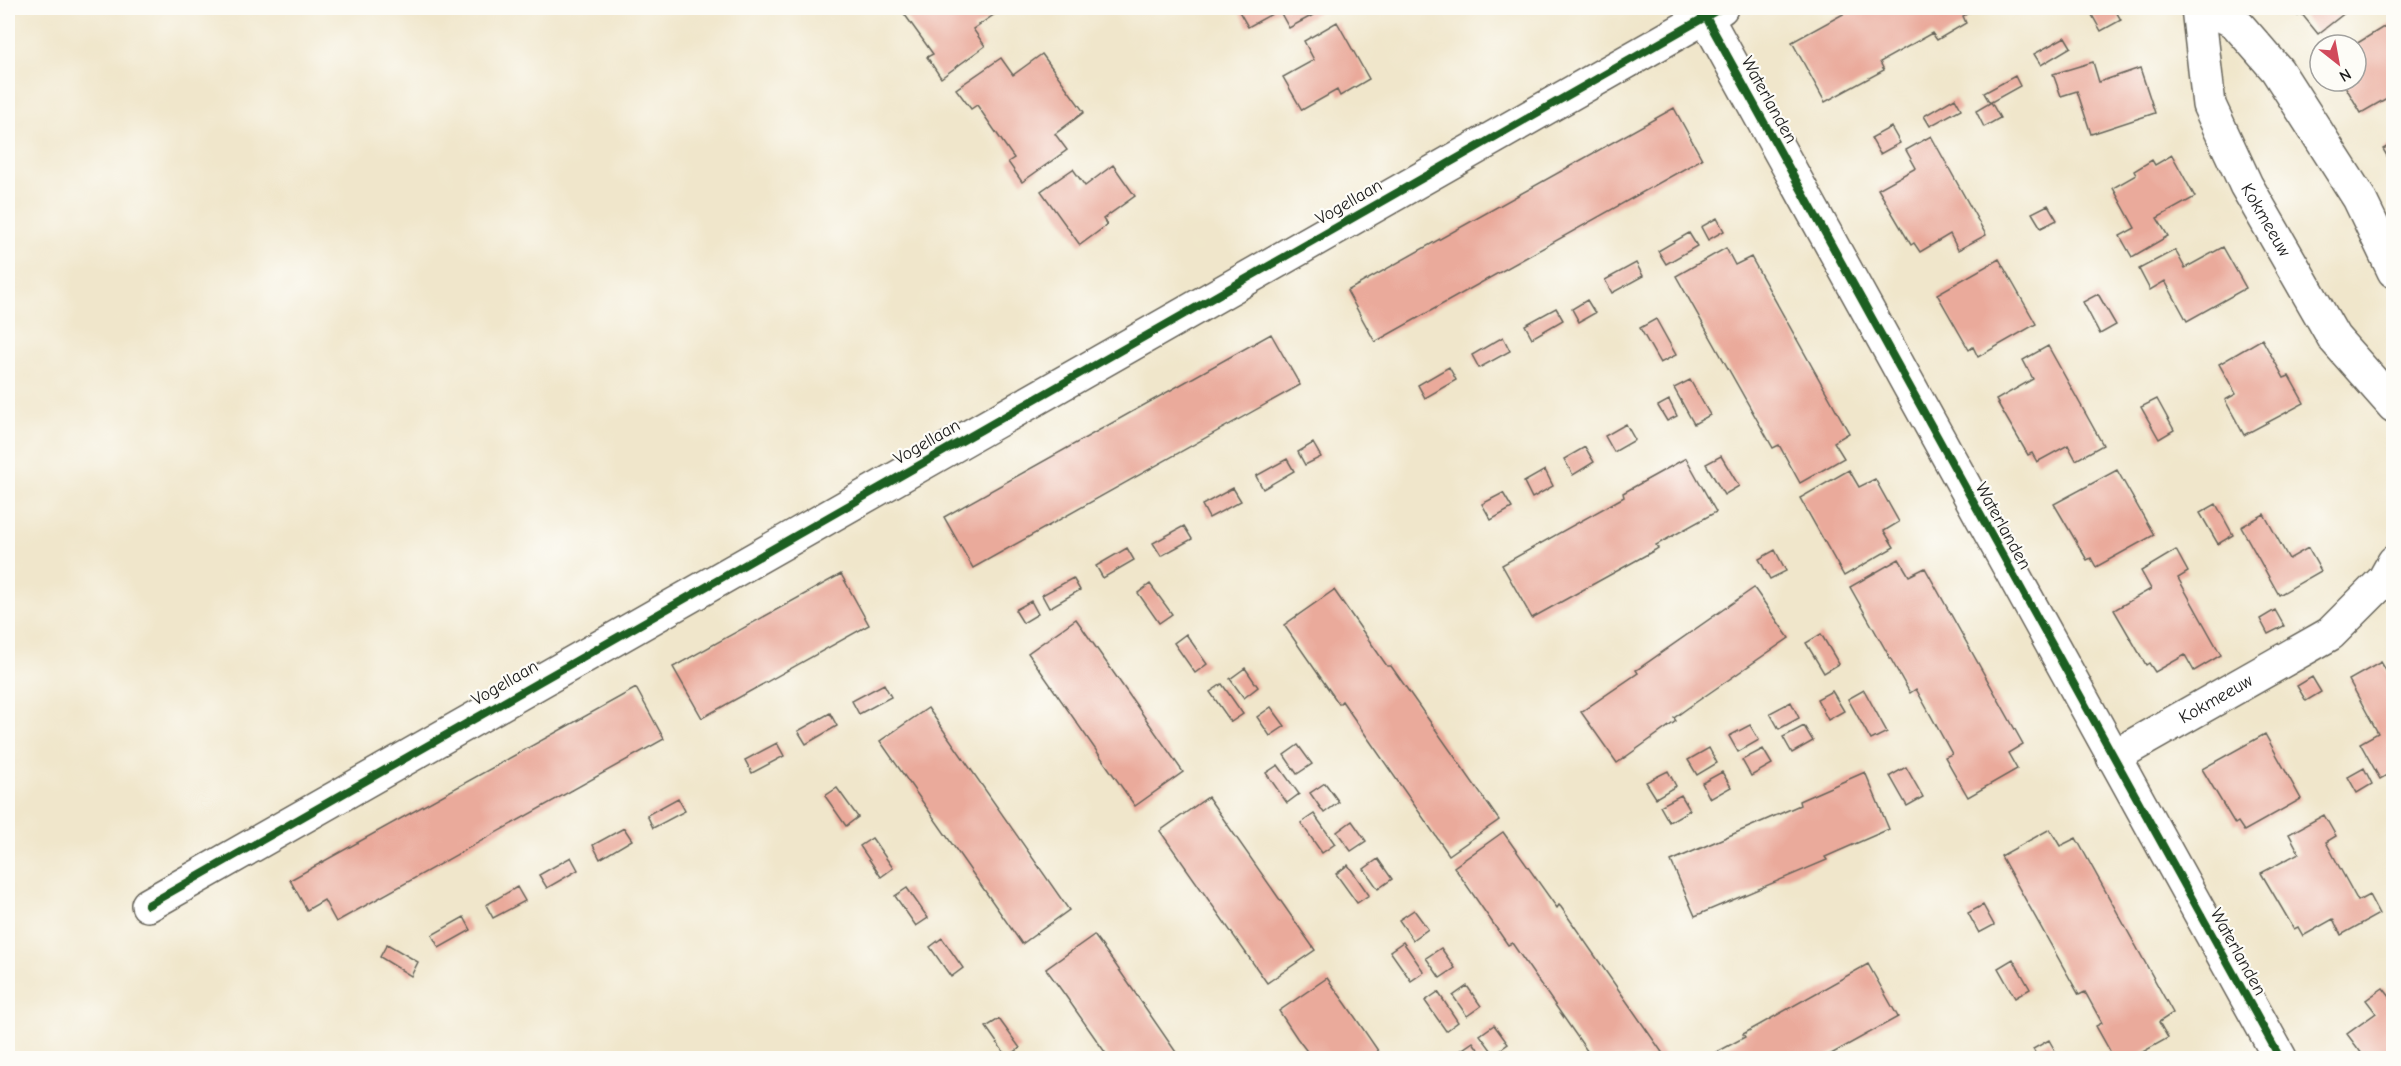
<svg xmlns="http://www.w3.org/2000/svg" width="2401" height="1066" viewBox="0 0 2401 1066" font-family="'Comic Neue',sans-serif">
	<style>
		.building { fill: #eaaa9b }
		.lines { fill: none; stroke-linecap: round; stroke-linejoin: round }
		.minor-casing { stroke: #666359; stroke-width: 36 }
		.minor { stroke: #fff; stroke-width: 33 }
		.cycleway-casing { stroke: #fdfcf7; stroke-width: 11 }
		.cycleway { stroke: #1b5e20; stroke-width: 8 }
		.labels { text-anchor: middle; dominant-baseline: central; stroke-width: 4.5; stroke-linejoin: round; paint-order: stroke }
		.street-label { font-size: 18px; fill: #1c1c1c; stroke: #fdfcf7 }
	</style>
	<rect width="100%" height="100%" fill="#fdfcf7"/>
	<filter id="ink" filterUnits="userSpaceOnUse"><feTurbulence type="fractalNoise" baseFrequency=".0167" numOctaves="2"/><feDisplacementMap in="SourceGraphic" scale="12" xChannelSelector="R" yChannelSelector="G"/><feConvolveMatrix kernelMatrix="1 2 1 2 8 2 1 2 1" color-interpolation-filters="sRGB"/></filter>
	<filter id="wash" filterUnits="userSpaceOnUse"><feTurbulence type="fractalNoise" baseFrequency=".008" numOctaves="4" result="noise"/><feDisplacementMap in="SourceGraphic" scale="24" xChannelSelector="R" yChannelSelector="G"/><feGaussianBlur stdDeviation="1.35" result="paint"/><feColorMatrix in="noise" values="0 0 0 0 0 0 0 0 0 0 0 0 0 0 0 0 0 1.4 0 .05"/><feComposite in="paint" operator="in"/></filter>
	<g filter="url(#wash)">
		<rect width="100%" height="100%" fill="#f0e6cb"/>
		<g id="blocks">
			<path class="building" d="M900 8H1004L973 29 985 46 941 78 927 57 933 54Z
				M1237 8H1326L1289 28 1279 10 1248 27Z
				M1854 8H1977L1963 16 1966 23 1937 40 1932 33 1880 62 1884 70 1825 102 1792 42Z
				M2105 8H2114L2121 20 2101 31 2092 15Z
				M2291 8H2351L2318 34 2301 13 2298 16Z
				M1337 22 1369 79 1340 96 1337 90 1302 110 1283 77 1314 60 1304 41Z
				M2390 23 2394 29V94L2361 113 2342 81H2356V44Z
				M2065 37 2071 47 2041 65 2034 54Z
				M1042 54 1084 112 1055 134 1067 150 1022 182 1008 162 1014 158 995 131 977 105 971 109 956 89 1001 58 1013 75Z
				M2093 62 2099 82 2140 68 2155 113 2091 134 2077 91 2061 96 2053 74Z
				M2015 76 2020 86 1991 102 2000 118 1984 127 1976 111 1990 103 1984 93Z
				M1955 98 1961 109 1930 126 1924 116Z
				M1674 108 1702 159 1375 342 1347 291Z
				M1891 127 1900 143 1880 154 1871 138Z
				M1931 136 1986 235 1958 250 1950 234 1920 252 1914 243 1911 245 1878 189 1916 168 1906 150Z
				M2394 143V168L2383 149Z
				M2172 155 2195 197 2157 218 2168 236 2132 257 2120 236 2135 228 2113 188 2136 175 2134 171 2152 160 2155 165Z
				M1113 165 1135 196 1103 219 1107 225 1080 245 1041 191 1073 169 1085 186Z
				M2048 205 2057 220 2041 228 2032 213Z
				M1717 218 1724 231 1708 240 1701 227Z
				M1689 233 1697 246 1666 264 1658 251Z
				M2223 247 2246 288 2187 321 2165 281 2150 290 2139 269 2175 250 2185 268Z
				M1726 248 1735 265 1751 257 1849 433 1834 442 1844 458 1800 483 1779 445 1773 448 1676 276Z
				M1999 259 2036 324 1978 357 1973 347 1969 350 1937 294Z
				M1636 263 1643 276 1612 293 1605 280Z
				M2098 294 2116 325 2100 334 2083 302Z
				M1587 300 1595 313 1579 322 1572 309Z
				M1556 308 1563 320 1532 338 1525 325Z
				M1656 319 1676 355 1660 363 1640 328Z
				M1271 334 1300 385 973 568 944 517Z
				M1503 337 1510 351 1479 368 1472 355Z
				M2262 339 2284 378 2289 376 2304 403 2244 435 2225 400 2236 394 2219 364Z
				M2048 346 2103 445 2076 460 2068 445 2037 462 2032 453 2028 455 1996 400 2033 379 2023 360Z
				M1449 367 1456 380 1425 398 1418 385Z
				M1690 380 1710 415 1694 424 1674 388Z
				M2157 399 2174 430 2159 439 2141 407Z
				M1669 400 1677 416 1667 421 1658 406Z
				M1626 424 1635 440 1614 452 1605 436Z
				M1313 443 1321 457 1305 465 1298 452Z
				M1585 447 1594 462 1573 475 1564 459Z
				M1721 456 1739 486 1724 495 1706 464Z
				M1686 458 1716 512 1656 545 1658 548 1655 550 1532 618 1502 565 1624 497 1623 493Z
				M1287 459 1294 471 1263 489 1256 476Z
				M1545 470 1553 486 1532 498 1524 482Z
				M1849 470 1859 487 1875 479 1899 522 1884 531 1894 547 1844 576 1800 498Z
				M2117 470 2154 535 2096 567 2091 558 2087 560 2054 504Z
				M1233 488 1241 501 1209 518 1202 505Z
				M1503 493 1512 508 1491 520 1482 504Z
				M2216 504 2233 535 2218 544 2200 513Z
				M2264 514 2289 559 2308 548 2321 571 2279 595 2241 527Z
				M1184 526 1192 539 1161 556 1153 543Z
				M1127 548 1134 560 1103 578 1096 566Z
				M1775 550 1786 571 1770 579 1759 559Z
				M2176 550 2188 572 2178 578 2221 655 2194 671 2185 655 2155 672 2149 663 2146 665 2114 610 2151 589 2141 571Z
				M1899 559 1909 576 1925 568 2023 744 2008 753 2017 769 1968 797 1945 757 1952 754 1916 689 1910 693 1850 587Z
				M841 574 869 625 702 718 673 667Z
				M1073 578 1080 590 1049 608 1042 595Z
				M1150 584 1172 614 1159 623 1138 593Z
				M1754 588 1789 638 1692 705 1674 718 1676 721 1617 763 1581 712 1638 673 1636 670 1638 669Z
				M1334 590 1387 666H1391L1499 820 1449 855 1342 701 1339 704 1284 625Z
				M1031 601 1038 614 1023 623 1015 610Z
				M2275 610 2284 626 2268 634 2260 619Z
				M1076 619 1183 772 1135 806 1028 653Z
				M1186 634 1207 664 1195 673 1174 643Z
				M1821 634 1839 664 1824 673 1806 643Z
				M2381 662 2394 684V743L2388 746 2394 756V771L2380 779 2360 743 2378 733 2349 680Z
				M1245 668 1258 687 1244 698 1230 679Z
				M2312 677 2321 692 2306 701 2297 686Z
				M884 684 891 697 859 714 852 701Z
				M1222 684 1243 714 1231 722 1210 692Z
				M636 688 664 739 336 922 324 900 307 910 290 880Z
				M1864 690 1887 732 1871 740 1848 699Z
				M1832 691 1844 711 1828 720 1817 699Z
				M1791 702 1799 718 1779 729 1770 713Z
				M1271 707 1285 726 1270 736 1257 717Z
				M928 708 1069 910 1022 944 880 741Z
				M830 713 837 726 806 744 798 731Z
				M1750 725 1759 740 1738 752 1729 736Z
				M1804 726 1813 741 1792 753 1783 737Z
				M2265 734 2301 799 2244 831 2238 822 2235 824 2202 769Z
				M777 743 784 756 752 773 745 760Z
				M1298 745 1312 764 1297 774 1284 755Z
				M1709 748 1717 763 1697 775 1688 760Z
				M1763 749 1772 764 1751 776 1742 760Z
				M1278 765 1299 794 1287 803 1266 773Z
				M1906 767 1923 797 1907 806 1890 776Z
				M2364 768 2372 784 2357 793 2348 777Z
				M1668 771 1676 786 1656 798 1646 782Z
				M1722 772 1731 787 1710 799 1702 783Z
				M1865 772 1889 829 1825 857 1827 860 1695 916 1671 861 1800 805 1799 801Z
				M1325 783 1339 802 1324 813 1310 793Z
				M837 788 858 817 846 826 825 796Z
				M1681 795 1690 810 1669 822 1660 806Z
				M1208 797 1315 950 1267 983 1160 831Z
				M678 798 685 811 653 828 647 815Z
				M1314 814 1335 844 1322 853 1301 823Z
				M2324 815 2336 836 2326 842 2342 872 2358 901 2369 895 2379 914 2341 935 2333 919 2303 936 2298 927 2294 929 2261 873 2299 853 2289 834Z
				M1352 821 1366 841 1351 851 1337 832Z
				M624 828 632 840 600 859 593 845Z
				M2050 829 2060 846 2076 838 2173 1013 2159 1022 2168 1038 2132 1058H2114L2096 1026 2102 1023 2085 992 2079 995 2001 856Z
				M1503 832 1557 908 1559 905 1561 907 1666 1058H1592L1512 943 1508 945 1454 867Z
				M872 838 893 868 881 877 860 846Z
				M571 857 578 870 547 888 539 875Z
				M1378 859 1392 879 1378 889 1364 869Z
				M1348 865 1369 895 1357 903 1336 874Z
				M517 887 525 901 493 918 486 905Z
				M907 888 928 918 916 926 895 896Z
				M1983 905 1994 925 1979 933 1968 913Z
				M1414 910 1428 929 1413 940 1399 920Z
				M464 917 471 930 439 948 432 935Z
				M1094 935 1113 961 1180 1058H1109L1065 995 1046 969Z
				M942 938 963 968 951 977 930 947Z
				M1403 942 1424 972 1411 981 1390 951Z
				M387 944 418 962 411 976 380 957Z
				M1441 948 1455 968 1440 978 1426 958Z
				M2013 959 2030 989 2015 998 1998 968Z
				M1868 964 1898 1017 1824 1058H1706L1745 1037 1743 1034 1745 1033Z
				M1327 978 1346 1004 1383 1058H1312L1297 1038 1279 1011Z
				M1467 986 1481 1006 1467 1016 1453 996Z
				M2383 988 2394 1002V1058H2365L2347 1034 2376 1013 2366 1000Z
				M1438 992 1458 1022 1446 1031 1425 1001Z
				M999 1019 1020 1048 1007 1057 986 1027Z
				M1494 1025 1508 1044 1494 1054 1480 1035Z
				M2049 1040 2059 1058H2038L2033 1049Z
				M1473 1042 1484 1058H1466L1460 1051Z"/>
		</g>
	</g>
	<g filter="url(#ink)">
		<use href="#blocks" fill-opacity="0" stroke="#666359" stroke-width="1.5"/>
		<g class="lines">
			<defs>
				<g id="minor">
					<path d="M1701 8 2280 1058"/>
					<path id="s1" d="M2198 8 2209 105 2246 185 2334 338 2394 406"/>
					<path d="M2207 8 2235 22 2277 70 2359 198 2394 271"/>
					<path id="s2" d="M2113 757 2330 634 2384 580 2394 562"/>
					<path d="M148 905 1721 8"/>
				</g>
			</defs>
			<use href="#minor" class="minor-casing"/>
			<use href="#minor" class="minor"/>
			<defs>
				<path id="cycleway" d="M1701 8 2280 1058
					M148 905 1721 8"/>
			</defs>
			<use href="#cycleway" class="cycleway-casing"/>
			<use href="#cycleway" class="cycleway"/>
		</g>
	</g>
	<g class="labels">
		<g class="street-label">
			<text transform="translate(1769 100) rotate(61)">Waterlanden</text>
			<text transform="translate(1349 202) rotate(-30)">Vogellaan</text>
			<text stroke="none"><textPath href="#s1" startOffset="226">Kokmeeuw</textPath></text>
			<text transform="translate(927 442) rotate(-30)">Vogellaan</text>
			<text transform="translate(2003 526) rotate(61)">Waterlanden</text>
			<text transform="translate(505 683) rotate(-30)">Vogellaan</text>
			<text stroke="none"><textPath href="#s2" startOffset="118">Kokmeeuw</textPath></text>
			<text transform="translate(2238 952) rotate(61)">Waterlanden</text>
		</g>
	</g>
	<rect width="2401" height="1066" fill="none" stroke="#fdfcf7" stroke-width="30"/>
	<g transform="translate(2338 63) rotate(149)"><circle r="28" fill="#fdfcf7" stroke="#a3a29f" stroke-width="1.5"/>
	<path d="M0-4.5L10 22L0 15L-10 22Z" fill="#d1495b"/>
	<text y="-9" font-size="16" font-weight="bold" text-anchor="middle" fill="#1c1c1c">N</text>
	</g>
</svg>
